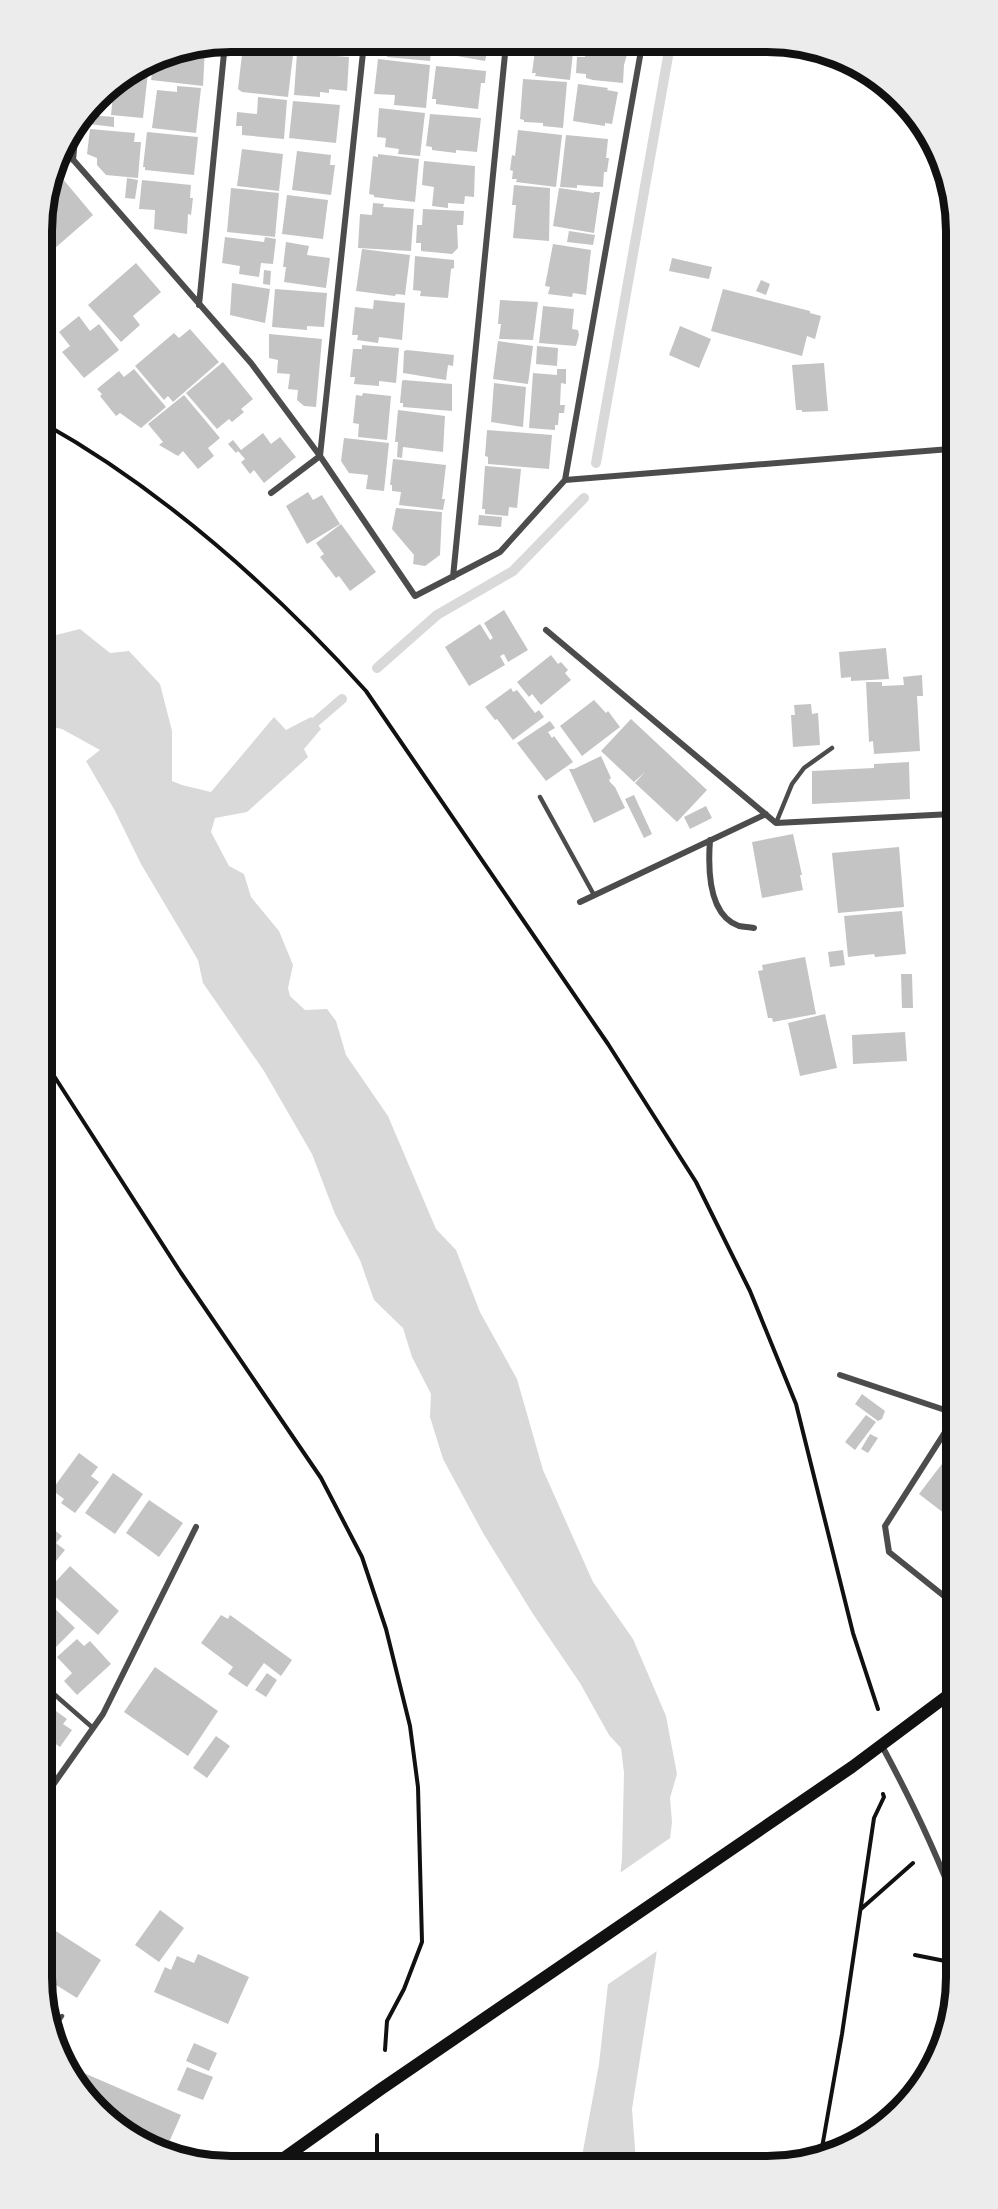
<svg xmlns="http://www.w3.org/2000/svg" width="998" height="2209" viewBox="0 0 998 2209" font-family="Montserrat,sans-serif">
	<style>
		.water { fill: #d9d9d9 }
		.pier { fill: #fff }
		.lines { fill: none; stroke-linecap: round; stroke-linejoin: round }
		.stream { stroke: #d9d9d9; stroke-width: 10 }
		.building { fill: #c4c4c4 }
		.path { stroke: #111; stroke-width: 4 }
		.service { stroke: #4c4c4c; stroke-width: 4.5 }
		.minor { stroke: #4c4c4c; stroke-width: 6 }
		.secondary { stroke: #111; stroke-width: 12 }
		.rim { fill: none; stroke: #111; stroke-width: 8 }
	</style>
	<rect width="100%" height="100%" fill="#fff"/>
	<path class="water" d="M80 629 110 653 129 651 160 684 172 731V781L182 785 211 792 274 717 286 730 311 717 321 729 304 749 308 757 247 812 215 818 211 832 229 866 244 874 251 897 279 931 293 965 288 988 290 996 305 1010 327 1009 336 1021 346 1055 388 1116 436 1229 456 1250 480 1312 517 1379 543 1470 593 1582 633 1639 666 1716 677 1774 670 1798 672 1822 656 1957 632 2109 636 2161 581 2162 599 2064 622 1859 624 1773 621 1748 609 1735 580 1683 533 1614 483 1533 443 1459 430 1417 431 1394 412 1357 403 1328 374 1300 360 1260 335 1214 312 1154 264 1071 203 983 198 960 141 864 114 809 86 761 100 750 62 729 44 725V638Z"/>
	<path class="pier" d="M673 1836 660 1949 604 1987 617 1875Z"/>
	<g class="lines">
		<path class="stream" d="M596 463 670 45
			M377 668 437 615 513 571 584 498
			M306 730 342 699"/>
	</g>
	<path class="building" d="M322 43 348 45 347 55 322 53Z
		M381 43H432L430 61 387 57 389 47H380Z
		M440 43 480 44H489L485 61 457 56 458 47 440 45Z
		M530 44H574L570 80 535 76 536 73H532L535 51H529Z
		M586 44H630L624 65 623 83 593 80 586 78V74L576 73 577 57H585Z
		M243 46H246L245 51 293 55 288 97 242 92 238 89Z
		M205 47 203 86 151 80 154 60 159 56Z
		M297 53 349 57 347 91 329 89V93L320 92V97L294 95Z
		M378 59 430 65 426 108 394 105 395 95 374 94Z
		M149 63 143 118 111 115 113 95H102L106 89Z
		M436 66 486 71 485 83H481L478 109 436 104V99H432Z
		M523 79 567 82 563 128 543 126V123L524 122V120L520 119Z
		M578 84 608 88 607 90 618 92 612 124 605 123V126L573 121Z
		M177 86 201 88 196 133 152 128 157 90 177 92Z
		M258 97 287 100 284 139 242 135V126H236L237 112 257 114Z
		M293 101 340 105 336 143 289 138Z
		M379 108 425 113 420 156 398 154 399 149 385 147 386 138 377 137Z
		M430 114 481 118 477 152 456 150V153L432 150V147L426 146Z
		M90 115 114 117V127L89 124Z
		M90 129 135 133 134 142H141L138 178 106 175 97 165V158L87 154Z
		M518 130 562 135 556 187 516 182 517 179H512L513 171 510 170 512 155 515 156Z
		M147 132 198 137 194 175 145 170V167H143Z
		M566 135 608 139 606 158H609L607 172H604L603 187 577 185V188L560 187Z
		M242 149 283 154 279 191 237 186Z
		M297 151 331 155 330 165H335L331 195 292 190Z
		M378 154 419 159 415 202 374 197V195L369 194 373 156 378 157Z
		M424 161 475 166 474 197 465 196 464 204 448 203V208L432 206 434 187 422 185Z
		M57 172 93 215 47 255 43 250 42 218 54 175Z
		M127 178 138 180 135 199 125 198Z
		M142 180 191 185 190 198H193L191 215 188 214 187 234 154 229 155 210 139 209Z
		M514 185 550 188 549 241 513 238 516 205H512Z
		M231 188 279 193 275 237 227 232Z
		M559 188 594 193V192H600L594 233 553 226Z
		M287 195 328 200 323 239 282 234Z
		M373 203 384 204 383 207 414 209 411 251 358 248 360 214 372 215Z
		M423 209 464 211 463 225H457L458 248 452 254 421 251V243H416L417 225H422Z
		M569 231 595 235 593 245 567 242Z
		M225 237 264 242 265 237 276 239 273 264 261 263 259 277 239 274 240 266 222 263Z
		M286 242 309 246 307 255 330 258 326 288 284 282 286 267H283Z
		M553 244 591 250 586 295 573 293 572 297 548 294 550 287 545 286Z
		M362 249 410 255 405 295 396 294 395 296 356 291Z
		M415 256 454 260V268L451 269 448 298 420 296 421 291 413 290Z
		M672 258 712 267 709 279 669 271Z
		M136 263 161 292 133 316 140 325 121 342 88 305Z
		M264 270 271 271 270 285 263 284Z
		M761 280 770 284 766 295 756 291Z
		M232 283 270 289 265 323 230 315Z
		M275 289 327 293 324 327 307 326V330L272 327Z
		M723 289 810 311V313L821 316 815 339 807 336 802 356 711 331Z
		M374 300 405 303 402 340 379 337 378 343 357 340 358 335H352L355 307 373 309Z
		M500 300 538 302 533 340 499 339 501 324H498Z
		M543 306 574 309 572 329 578 330 579 335 576 346 539 343Z
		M79 316 90 331 99 324 119 350 84 378 62 352 70 346 59 332Z
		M680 326 711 339 699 368 669 355Z
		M190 329 219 362 173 402 168 396 164 400 135 366 174 333 179 338Z
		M269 334 322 339 316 407 304 406 297 400 298 390 288 389 290 374 277 373 278 360 269 358Z
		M498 341 533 346 528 384 493 379Z
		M362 345 399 348 396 383 379 381V386L354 384 355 377H350L353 349H362Z
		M537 346 558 348 557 366 536 364Z
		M407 350 454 355 453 366 448 365 446 380 403 373 404 351Z
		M223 362 253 399 241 409 244 412 232 422 229 419 217 429 186 393Z
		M824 363 828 411 802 412V410H796L792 365Z
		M134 369 166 407 141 428 120 413 116 416 100 396 102 394 97 389 119 371 124 377Z
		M557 369H566V384L561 383 560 405H565L564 413H559L558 425H555V430L529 428 533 373 557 375Z
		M404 380 452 384V411L403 407V403H400L402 381Z
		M494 383 526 387 523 427 491 422Z
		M363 393 391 396 387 440 358 437 359 424 353 423 356 395 362 396Z
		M184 395 220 438 208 448 214 456 198 469 183 451 178 456 159 445 163 442 148 424Z
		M398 410 445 416 443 452 403 447 402 458 397 457 398 442H395Z
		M487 430 552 435 549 469 488 464V457L485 456Z
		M263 433 271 444 280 437 296 457 264 483 254 470 250 474 241 462 245 459 238 451 236 453 228 444 233 440 241 450Z
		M344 438 389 443 384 491 366 489 368 475 349 473 341 461Z
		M393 459 446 465 442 499H445L443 510 399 505 401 492 392 491V485H390Z
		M485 466 521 469 517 508 509 507 508 516 485 514V509H482Z
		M308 492 313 500 322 495 340 524 307 544 286 506Z
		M396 508 442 512 440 555 425 566 413 564 414 555 392 529Z
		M479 515 502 517 501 527 478 525Z
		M341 524 376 572 350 591 339 576 336 578 320 557 324 554 316 543Z
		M504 610 528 650 508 662 504 654 500 656 505 665 469 686 445 647 480 624 490 640 493 638 484 623Z
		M886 648 889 679 851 681V677L841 678 839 652Z
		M551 655 558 664 561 662 568 670 565 673 571 680 541 705 532 694 529 697 517 682Z
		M922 675 923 696H917L920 751 874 754 873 741 869 742 866 682H882V686L904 685 903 677Z
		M511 688 513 692 517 690 535 713 539 710 544 717 513 740 497 719 495 720 485 707Z
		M594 700 606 713 608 711 620 727 582 756 560 726Z
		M811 704 812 714 818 713 820 745 793 747 791 715H795L794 705Z
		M631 719 707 790 677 822 635 783 645 772 634 782 601 751Z
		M550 721 555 728 548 732 552 738 554 736 573 762 546 781 517 743Z
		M601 756 611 778 609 780 610 782 615 787 625 808 594 823 569 769H574Z
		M909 762 910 799 812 804V771L874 768V764Z
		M634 795 652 834 644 838 625 799Z
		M706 806 712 818 690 829 684 817Z
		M793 834 802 875H800L803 890 762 898 752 842Z
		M899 847 904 907 838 913 832 853Z
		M902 911 906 954 875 957 874 954 848 957 844 916Z
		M843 950 845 965 830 967 828 952Z
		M805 957 816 1014 773 1022 772 1018H768L758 971 763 970 762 965Z
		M901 974H912L913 1008H902Z
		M825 1014 837 1068 800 1076 788 1023Z
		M905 1032 907 1061 853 1064 852 1035Z
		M862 1394 885 1411 882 1419 878 1421 855 1404Z
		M866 1415 876 1422 855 1450 845 1442Z
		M870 1434 878 1438 868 1453 861 1449Z
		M954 1448V1502L945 1514 919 1494Z
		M79 1453 98 1467 91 1476 99 1482 75 1513 61 1503 64 1499 52 1490Z
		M113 1473 143 1494 115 1534 85 1513Z
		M149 1500 183 1523 159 1557 126 1533Z
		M47 1524 62 1536 56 1543 65 1550 47 1572Z
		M70 1566 119 1611 98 1635 48 1590Z
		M49 1603 75 1628 56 1647 49 1640 47 1642V1604Z
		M221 1615 228 1619 230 1615 292 1660 281 1676 264 1663 247 1687 228 1674 233 1667 201 1643Z
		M77 1639 84 1646 90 1641 111 1664 77 1695 64 1681 72 1673 57 1657Z
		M155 1667 218 1711 188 1756 124 1712Z
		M267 1673 277 1680 266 1697 255 1690Z
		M49 1706 67 1719 63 1724 72 1730 60 1747 53 1742 48 1750 47 1708Z
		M216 1736 230 1746 207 1778 193 1768Z
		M160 1910 184 1928 159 1962 135 1945Z
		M48 1926 101 1960 77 1998 48 1980Z
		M198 1954 249 1977 228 2024 154 1992 165 1967 171 1970 177 1956 194 1963Z
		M194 2043 217 2053 209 2071 186 2061Z
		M70 2067 181 2115 166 2149 106 2120 74 2083 68 2071Z
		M187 2067 213 2077 203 2100 177 2090Z"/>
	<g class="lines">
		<path class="path" d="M43 423C163 490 275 590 366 691L608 1044 696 1182 750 1291 796 1404 853 1633 878 1709
			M45 1062 181 1273 321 1478 362 1557 386 1629 410 1726 418 1787 422 1942 404 1989 387 2021 385 2050
			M861 1909 913 1863
			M915 1955 955 1963
			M377 2135V2163
			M820 2159 842 2034 874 1818 884 1797 883 1794"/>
		<path class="service" d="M540 797 594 895
			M776 823 792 784 804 768 832 748
			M47 1688 93 1728
			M51 2032 62 2016"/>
		<path class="minor" d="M62 147 251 363 320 456 415 596 500 552 565 480 642 45
			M73 160 76 129
			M199 305 225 43
			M565 480 950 449
			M271 493 320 456 364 43
			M453 577 506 44
			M546 630 776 823 952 814
			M710 840C708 867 708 915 739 926 744 927 749 927 754 928
			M580 902 766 814
			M840 1375 954 1413
			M954 1418 885 1526 889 1552 954 1604
			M882 1746C909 1796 935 1849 955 1903
			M48 1792 103 1714 196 1527
			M946 1878 955 1874"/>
		<path class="secondary" d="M277 2163 381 2089 852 1767 955 1690"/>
	</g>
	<path d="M0 0H998V2209H0ZM231 52H767A179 179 0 0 1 946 231V1977A179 179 0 0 1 767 2156H231A179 179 0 0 1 52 1977V231A179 179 0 0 1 231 52Z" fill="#ececec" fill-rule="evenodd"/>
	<path class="rim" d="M231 52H767A179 179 0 0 1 946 231V1977A179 179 0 0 1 767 2156H231A179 179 0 0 1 52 1977V231A179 179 0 0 1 231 52Z"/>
</svg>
